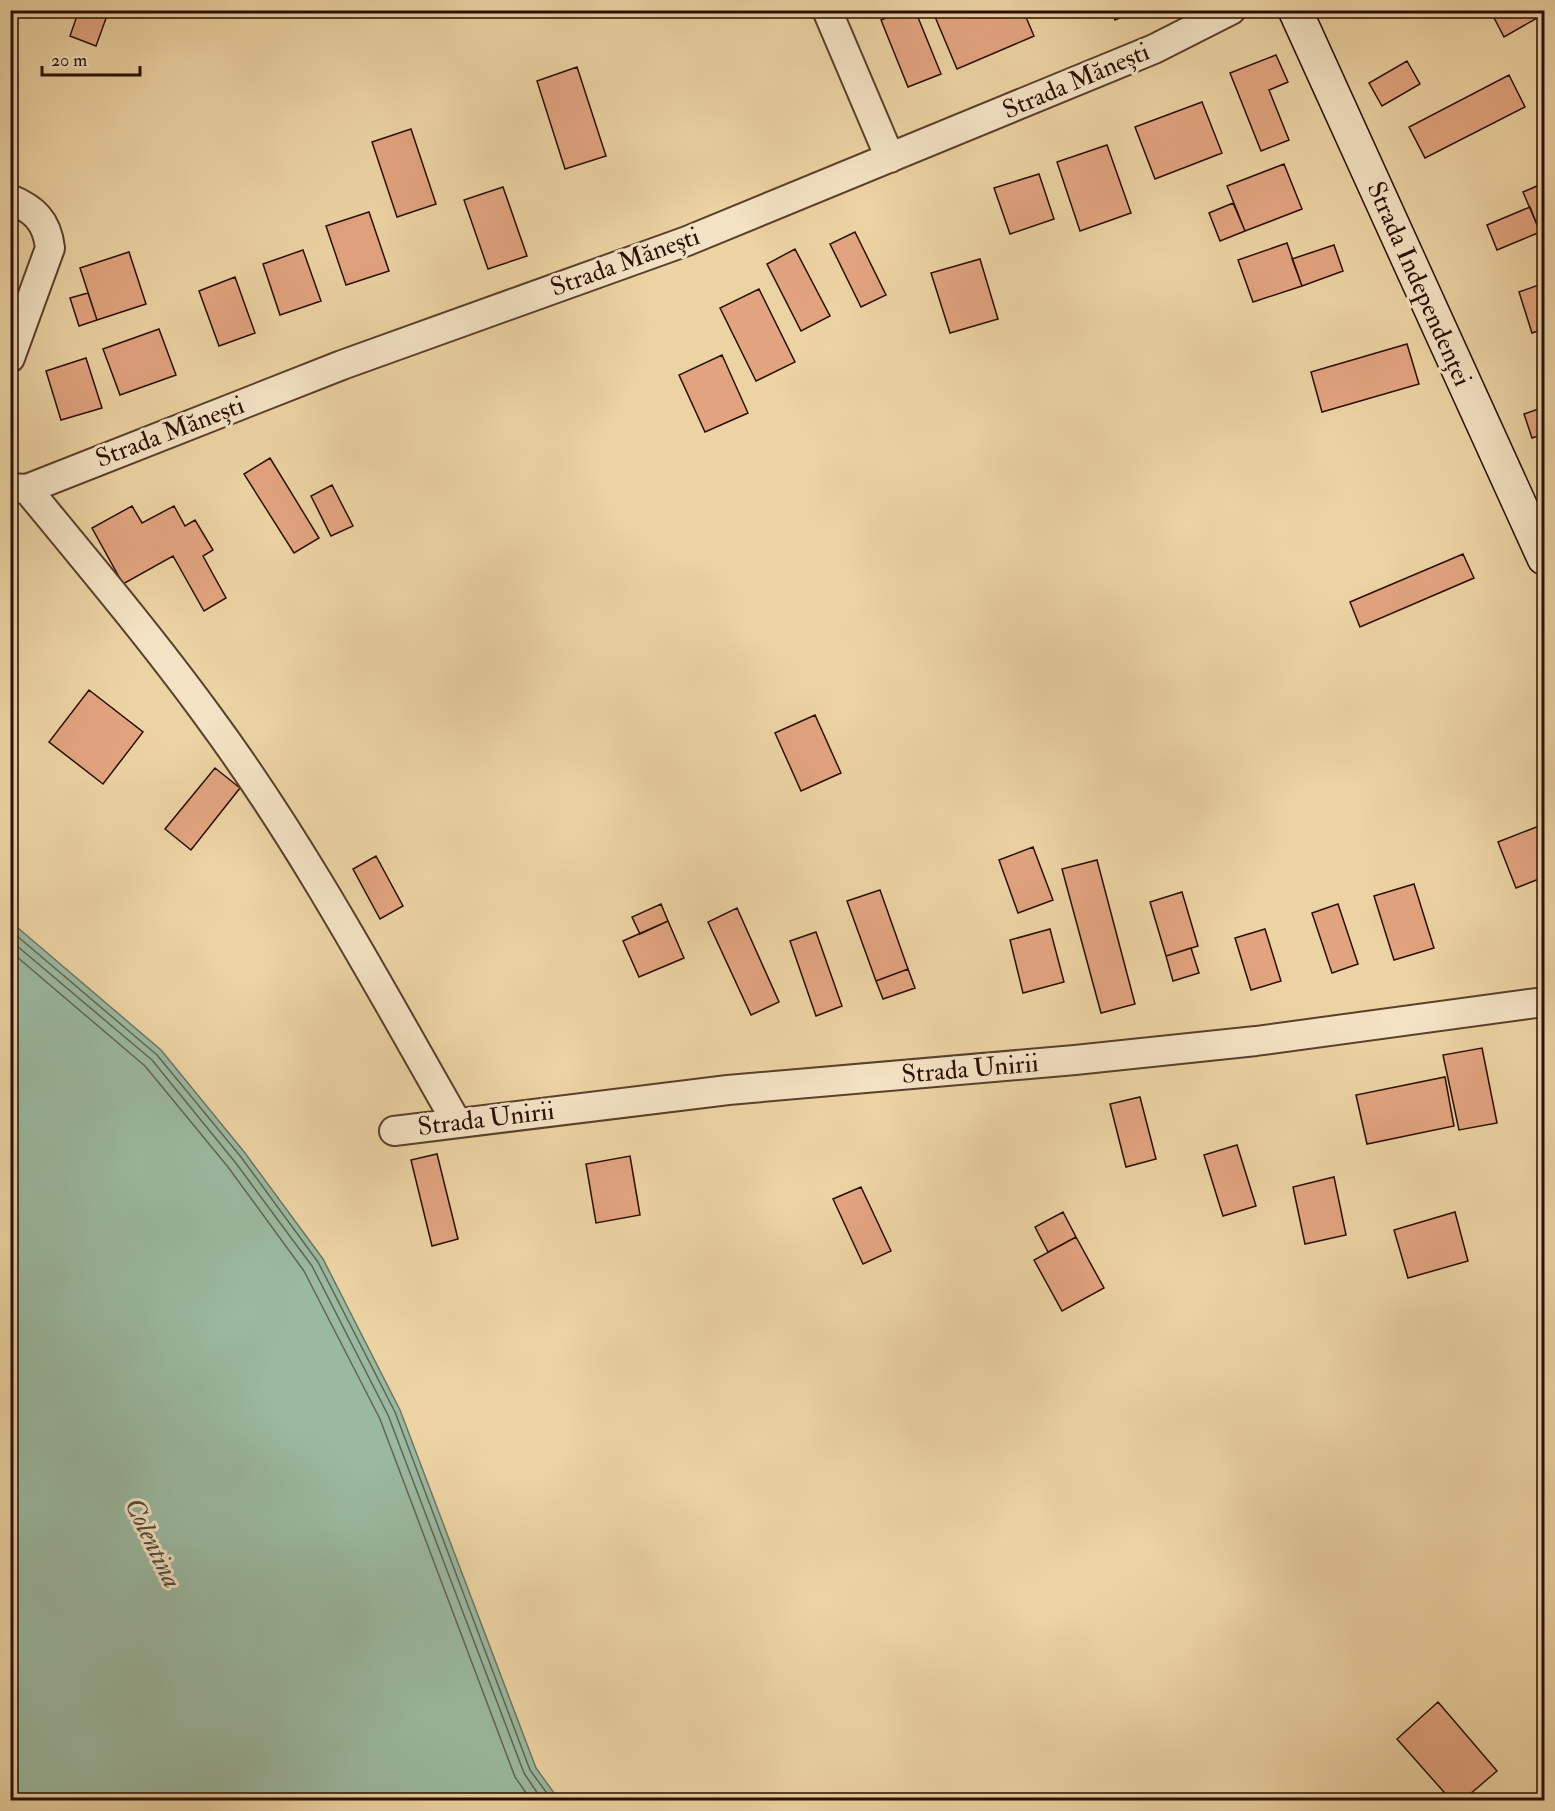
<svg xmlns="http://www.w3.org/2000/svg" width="1555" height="1811" viewBox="0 0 1555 1811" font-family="'IM FELL Double Pica',serif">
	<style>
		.water { fill: #9ab9a1; stroke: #6d7561; stroke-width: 1.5 }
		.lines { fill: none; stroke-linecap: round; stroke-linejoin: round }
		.shore { stroke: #626452; stroke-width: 1.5 }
		.building { fill: #e2a47f; stroke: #290e02; stroke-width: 1.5 }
		.street-casing { stroke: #5a3f2a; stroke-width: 32 }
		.secondary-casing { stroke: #290e02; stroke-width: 36 }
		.street { stroke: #f3e2c3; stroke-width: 28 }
		.secondary { stroke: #f3e2c3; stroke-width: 33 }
		.labels { text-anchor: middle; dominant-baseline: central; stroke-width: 6; stroke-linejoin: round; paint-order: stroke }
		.street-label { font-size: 26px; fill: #290e02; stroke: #f3e2c3 }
		.water-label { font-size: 27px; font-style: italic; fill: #514a3a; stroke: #f3e2c3 }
	</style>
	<rect width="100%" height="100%" fill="#ecd3a3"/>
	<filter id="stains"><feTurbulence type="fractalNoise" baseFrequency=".00333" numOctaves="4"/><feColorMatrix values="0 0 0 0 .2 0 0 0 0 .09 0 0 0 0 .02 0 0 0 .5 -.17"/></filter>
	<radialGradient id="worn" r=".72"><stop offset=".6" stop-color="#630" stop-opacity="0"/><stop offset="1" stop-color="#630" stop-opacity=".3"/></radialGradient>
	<path class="water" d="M11 922 161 1050 245 1153 323 1259 400 1410 536 1768 559 1800H11Z"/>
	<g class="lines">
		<path class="shore" d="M10 930 157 1055 241 1157 318 1262 395 1412 530 1770 552 1800
			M10 940 152 1060 235 1162 312 1266 388 1415 524 1773 542 1800
			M10 951 145 1066 228 1167 304 1271 380 1419 515 1777 531 1800"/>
	</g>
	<path class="building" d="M79 10H109L96 46 70 36Z
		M905 10H915L941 74 908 87 881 20Z
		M1023 10 1034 36 957 69 933 12Z
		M1111 10H1138L1115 20Z
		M1490 10H1544V14L1504 37Z
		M1276 55 1288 82 1269 90 1289 140 1261 151 1230 73Z
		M1407 61 1420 84 1382 106 1369 83Z
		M577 67 606 156 565 169 537 81Z
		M1509 75 1525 107 1425 158 1409 127Z
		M1202 102 1222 153 1155 179 1135 127Z
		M411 129 436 204 397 217 372 142Z
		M1107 145 1131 213 1080 231 1057 162Z
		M1284 164 1302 209 1245 231 1227 186Z
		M1039 174 1054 219 1010 234 994 188Z
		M1544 183V230L1540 232 1523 192Z
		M503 187 527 256 488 269 464 200Z
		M1233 203 1245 231 1220 241 1209 213Z
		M1530 207 1540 232 1497 250 1487 225Z
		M369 212 389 271 346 285 326 226Z
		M855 232 886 295 861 307 830 244Z
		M1287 243 1302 286 1253 302 1238 260Z
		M1334 245 1343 271 1302 286 1292 259Z
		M795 249 830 316 801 331 767 264Z
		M303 250 321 301 280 315 263 264Z
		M129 252 146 304 97 320 80 268Z
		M980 259 998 319 950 333 931 273Z
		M235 277 255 333 219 346 199 291Z
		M1544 283V329L1532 333 1519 292Z
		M759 289 795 362 756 381 720 308Z
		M88 293 97 320 79 326 70 298Z
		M159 329 176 375 120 395 103 349Z
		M1407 344 1419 384 1322 412 1311 372Z
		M722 355 748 413 705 432 679 375Z
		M86 358 102 408 61 420 46 371Z
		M1544 407V434L1532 438 1524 414Z
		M270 458 319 538 294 553 244 474Z
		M332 485 353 526 331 536 311 496Z
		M132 506 142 523 174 506 185 526 195 520 213 550 203 556 226 598 204 611 173 556 123 584 92 528Z
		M1463 554 1474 578 1360 627 1350 602Z
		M89 690 143 732 103 784 49 742Z
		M815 715 841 773 801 791 775 733Z
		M215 768 240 788 191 850 165 829Z
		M1544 824V877L1516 888 1498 842Z
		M1033 847 1053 900 1018 913 999 860Z
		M376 856 403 906 380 919 353 869Z
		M1097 860 1135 1004 1101 1013 1062 869Z
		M1414 884 1434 948 1394 960 1374 896Z
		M880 890 908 969 876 981 847 901Z
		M1182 892 1198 946 1166 956 1150 902Z
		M661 904 668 921 640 934 632 917Z
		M1338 904 1358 964 1332 973 1312 913Z
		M737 908 779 1002 751 1015 708 922Z
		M668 921 684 958 639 977 623 941Z
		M1050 929 1064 982 1023 993 1010 940Z
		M1265 929 1281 981 1251 990 1235 938Z
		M816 932 842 1006 816 1016 790 941Z
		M1191 948 1199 973 1173 981 1166 956Z
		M908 969 915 988 883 999 876 981Z
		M1482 1048 1497 1123 1459 1130 1443 1055Z
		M1445 1077 1454 1126 1367 1144 1356 1095Z
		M1140 1097 1156 1159 1126 1167 1110 1104Z
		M1237 1145 1256 1206 1223 1216 1204 1155Z
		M437 1154 458 1239 432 1246 411 1160Z
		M630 1156 640 1215 596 1223 586 1164Z
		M1334 1177 1346 1235 1305 1244 1293 1187Z
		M861 1187 891 1251 863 1264 833 1199Z
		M1063 1212 1076 1237 1048 1252 1035 1227Z
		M1455 1212 1468 1261 1408 1278 1394 1230Z
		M1076 1237 1104 1288 1062 1311 1034 1260Z
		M1438 1702 1497 1771 1463 1800H1451L1397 1739Z"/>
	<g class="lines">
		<defs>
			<path id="street" d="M827 10 890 158
				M10 199C34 209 47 221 50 248L10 358
				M10 488 27 489 342 365 687 241 1154 49 1231 10
				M27 489C88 563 151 638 208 716 302 843 378 985 457 1123
				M394 1131 728 1090 1075 1060 1256 1041 1544 1002"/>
			<path id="secondary" d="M1295 10 1544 558"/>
		</defs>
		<use href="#street" class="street-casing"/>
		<use href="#secondary" class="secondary-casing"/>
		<use href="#street" class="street"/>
		<use href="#secondary" class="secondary"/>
	</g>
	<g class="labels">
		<g class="street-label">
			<text transform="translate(1076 81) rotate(-23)">Strada Mănești</text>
			<text transform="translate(625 262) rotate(-20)">Strada Mănești</text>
			<text transform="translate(1419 284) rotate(66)">Strada Independenței</text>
			<text transform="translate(170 432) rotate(-21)">Strada Mănești</text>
			<text transform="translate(970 1069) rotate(-5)">Strada Unirii</text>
			<text transform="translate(486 1119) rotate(-7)">Strada Unirii</text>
		</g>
		<g class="water-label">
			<text transform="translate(153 1543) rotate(64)">Colentina</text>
		</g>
	</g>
	<rect width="1555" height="1811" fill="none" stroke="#ecd3a3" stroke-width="36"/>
	<rect x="12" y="12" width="1531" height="1787" fill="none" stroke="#290e02" stroke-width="3"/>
	<rect x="18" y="18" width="1519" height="1775" fill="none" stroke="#290e02" stroke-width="1.5"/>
	<path d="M42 66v9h98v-9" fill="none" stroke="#290e02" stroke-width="3"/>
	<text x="51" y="66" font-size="18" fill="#290e02" stroke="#f3e2c3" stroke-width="4.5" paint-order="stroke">20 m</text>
	<rect width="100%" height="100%" filter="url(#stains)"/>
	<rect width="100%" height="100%" fill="url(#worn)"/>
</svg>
